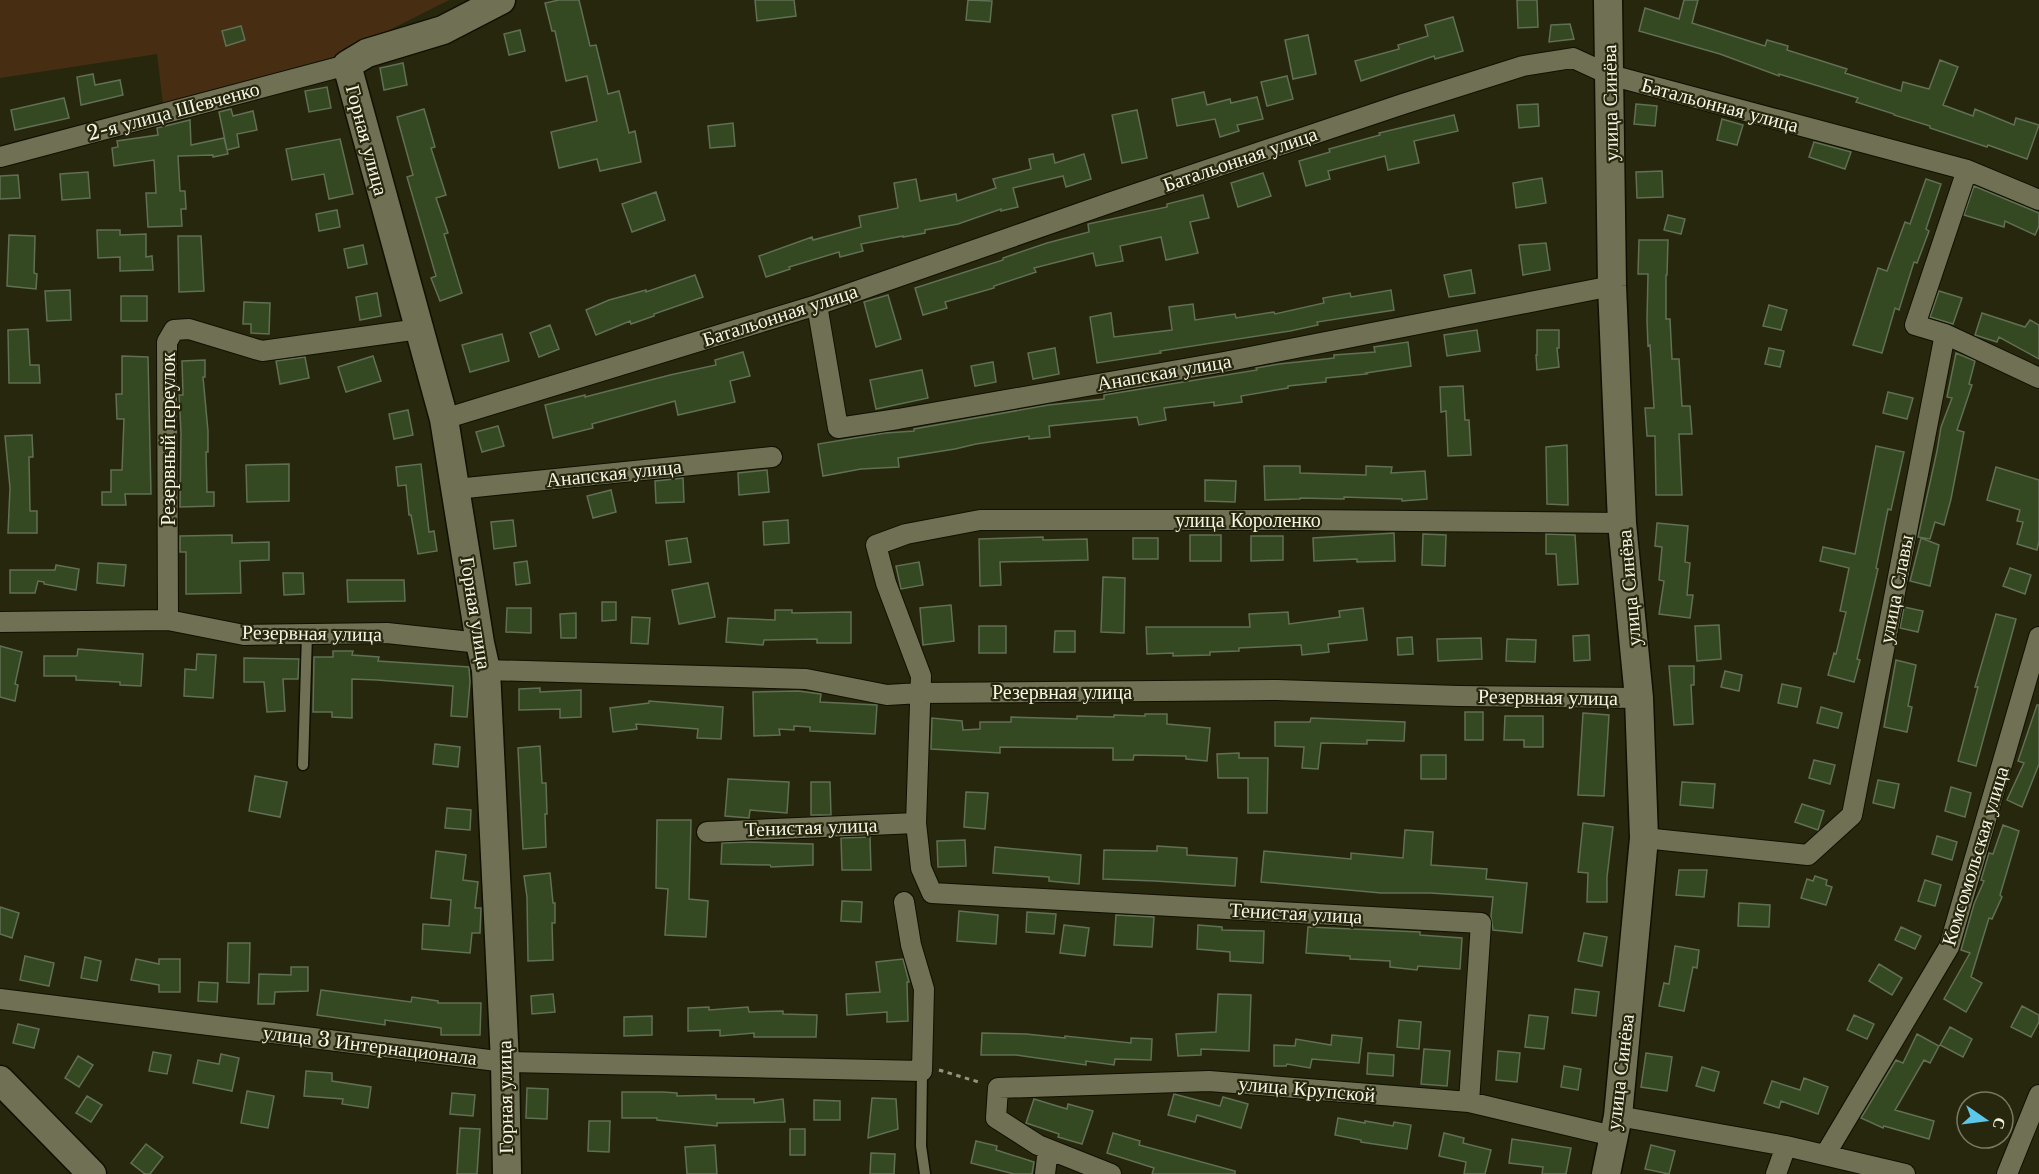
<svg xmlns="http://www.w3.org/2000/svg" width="2039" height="1174" viewBox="0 0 2039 1174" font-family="'Libre Baskerville',serif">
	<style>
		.green { fill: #472e13 }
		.building { fill: #344922; stroke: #616f55; stroke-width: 1.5 }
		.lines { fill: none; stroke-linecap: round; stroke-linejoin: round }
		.lane-casing { stroke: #101000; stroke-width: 13 }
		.street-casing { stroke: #101000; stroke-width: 22 }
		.secondary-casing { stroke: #101000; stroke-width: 31 }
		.path { stroke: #93937e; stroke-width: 3; stroke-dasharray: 4.5 4.5; stroke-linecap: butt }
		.lane { stroke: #707154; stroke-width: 10 }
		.street { stroke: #707154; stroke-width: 20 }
		.secondary { stroke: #707154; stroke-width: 28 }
		.labels { text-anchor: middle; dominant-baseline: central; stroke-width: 4.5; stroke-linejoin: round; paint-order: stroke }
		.street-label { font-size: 20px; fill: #f4f5e5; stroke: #27270d }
	</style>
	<rect width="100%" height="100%" fill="#27270d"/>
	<path class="green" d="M0 0H449L338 56 163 104 157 54 0 78Z"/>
	<path class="building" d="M559 0H579L590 46 596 45 608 94 619 91 629 133 635 131 641 162 600 171 597 159 559 168 551 132 597 121 587 76 566 81 555 31H552L545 3Z
		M755 0H794L796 16 757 21Z
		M968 0 992 1 990 22 966 20Z
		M1517 0H1537L1538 27 1518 28Z
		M1684 0H1698L1692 23 1765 46 1767 40 1788 46 1787 50 1847 69 1845 73 1901 91 1903 82 1929 89 1940 60 1958 67 1943 105 1973 116 1975 109 2014 125 2016 118 2039 125 2027 159 1988 145 1987 147 1930 128V126L1894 115V114L1856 102 1858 98 1779 74V76L1720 54 1639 31 1645 8 1679 19Z
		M1453 17 1463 51 1435 59 1434 56 1361 81 1355 61 1399 49 1398 45 1428 36 1425 25Z
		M1570 24 1574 39 1549 42 1551 25Z
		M241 26 245 40 226 46 222 31Z
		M520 30 525 51 509 55 504 34Z
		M1308 35 1316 74 1293 79 1285 40Z
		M403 63 407 85 384 90 380 68Z
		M93 74 95 85 120 80 123 95 81 105 77 77Z
		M1287 76 1293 99 1267 106 1261 82Z
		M327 87 331 108 309 112 305 91Z
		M1204 92 1207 105 1230 99 1231 103 1257 97 1263 119 1237 125 1239 131 1220 137 1215 119 1177 126 1172 99Z
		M64 98 69 118 15 130 11 110Z
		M1538 104 1539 126 1519 128 1517 105Z
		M1636 104 1657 106 1655 126 1634 124Z
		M231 109 233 116 253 111 257 130 237 134 239 147 227 150 219 112Z
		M424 109 435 147 431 148 446 195 436 198 448 233 444 234 462 293 440 301 431 278 436 276 407 177 413 175 397 117Z
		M1137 110 1147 158 1122 163 1112 115Z
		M1454 115 1458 131 1414 141 1419 163 1388 170 1385 156 1328 171 1330 179 1306 186 1299 161 1330 152 1329 149 1380 135 1379 133Z
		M1722 119 1743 125 1737 145 1717 140Z
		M190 120 191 145 224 138 228 154 213 157V155L178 156 180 191H185L186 209H181L182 226 148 227 146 193H156L154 160 114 166 112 148 118 147 117 141 158 135 157 128Z
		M733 123 735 146 710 148 708 126Z
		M340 139 353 194 329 199 324 174 292 180 286 149Z
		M1814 142 1851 152 1845 169 1809 157Z
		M1053 154 1055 163 1084 154 1091 179 1066 187 1063 176 1013 188 1018 207 1001 211V209L958 224 925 230V233L903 237V236L861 244 863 251 840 257 839 252 789 267 790 269 766 277 759 256 812 237 813 240 861 227 859 216 898 208 894 183 916 179 920 201 956 194 957 201 996 188 993 179 1031 169 1029 159Z
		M1662 171 1663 197 1637 198 1636 172Z
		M88 172 90 198 62 200 60 174Z
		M1263 173 1271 196 1238 207 1231 183Z
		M18 175 20 198 0 199V176Z
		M1542 178 1546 203 1516 208 1513 183Z
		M1926 179 1941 184 1926 229 1929 231 1917 263 1914 262 1899 310 1895 308 1882 353 1853 345 1878 268 1887 271 1905 222 1910 224Z
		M1974 186 2039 213V226L2035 235 2005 221 2004 227 1964 215Z
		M656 192 665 220 632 232 622 204Z
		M1203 195 1209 218 1190 222 1198 253 1166 260 1161 237 1120 246 1123 261 1096 266 1093 253 1034 268 1036 272 994 286V288L945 302 947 308 923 315 915 288 1003 260V258L1047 243 1089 232 1088 224 1167 207V204Z
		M337 210 340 227 319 231 316 214Z
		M1668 215 1685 219 1681 234 1664 230Z
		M97 230H120V235L146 234V257L152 256 153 270 120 271V257L98 258Z
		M9 235 35 236 34 273 37 274 36 289 7 286Z
		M178 236H201L204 291 179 292Z
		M1639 240H1668L1667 275H1666V319H1670L1672 359H1679L1682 406H1690L1692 434H1679L1682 495H1656L1655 436H1647L1645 408H1654L1650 345 1648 346 1647 320 1648 274H1638Z
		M1546 243 1550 270 1523 275 1519 245Z
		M363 245 367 264 348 268 344 249Z
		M1471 270 1475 293 1449 297 1444 275Z
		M695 275 703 297 654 314V316L631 324 630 321 596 335 586 310 609 300 646 290V292Z
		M70 290 71 320 47 321 45 291Z
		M1391 290 1394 310 1317 322 1318 325 1290 331 1160 351 1161 353 1097 363 1090 317 1111 313 1114 337 1172 330 1169 307 1193 304 1195 320 1235 314 1236 318 1274 312 1275 314 1324 303 1323 298 1350 293 1351 297Z
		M1939 291 1962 298 1953 324 1930 317Z
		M377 293 381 316 360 320 356 297Z
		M888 295 901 339 876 347 864 302Z
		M121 296H147V321H121Z
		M244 302 270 303 269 334 251 333V324H243Z
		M1769 305 1787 310 1781 330 1763 326Z
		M1982 313 2025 327 2030 320 2039 325V359L1999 337 1997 342 1975 335Z
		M550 325 559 349 539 357 530 333Z
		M28 329 30 365H39L40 383H9L8 330Z
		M1477 330 1480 351 1447 356 1444 335Z
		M1537 330H1559V348H1557L1559 367 1537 370 1536 355H1537Z
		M502 334 509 361 470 372 462 345Z
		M1408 342 1411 366 1366 373 1367 374 1326 378V382L1288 386V388L1241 396 1242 402 1214 406V402L1164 408 1166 420 1139 425 1137 417 1049 426 1050 437 1029 439V436L976 444 955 449 898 458 899 467 861 469 823 476 818 444 885 433 914 431V429L1048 405 1104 399V395L1257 370 1256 368 1279 364 1334 358V355L1375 352 1374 347Z
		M1055 348 1059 374 1033 379 1028 353Z
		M1769 348 1784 351 1780 367 1765 364Z
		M743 352 750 376 730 381 735 402 678 415 675 401 592 424 593 428 553 438 545 405 585 395V397L670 375 716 365 715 360Z
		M1956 353 1975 361 1969 384 1972 385 1957 430 1964 432 1951 499 1944 525 1935 522 1930 539 1918 537 1937 451 1941 427 1952 398 1947 397Z
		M122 356 148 357 151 494H125L126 505H102V492H111V470H122L124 419H117L116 394H122Z
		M373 356 381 381 346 392 338 367Z
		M305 357 309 378 280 384 276 361Z
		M205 360V377H203L208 431V452H206L207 492H214V506L180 507 181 433 179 395H183L182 361Z
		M993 362 996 382 975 386 971 366Z
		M922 370 928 398 876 409 870 380Z
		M1463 386 1465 420H1469L1471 455 1448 456 1446 411 1441 412 1440 387Z
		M1888 392 1913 398 1907 419 1883 413Z
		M408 410 413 435 394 439 389 414Z
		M498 426 504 446 482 452 476 432Z
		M32 435 33 457H29L30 511H37V533H8L10 488 5 436Z
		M1567 445 1568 505 1547 504 1546 447Z
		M1876 446 1904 452 1891 510 1888 509 1876 568 1878 569 1857 659 1860 660 1854 682 1828 675 1834 653 1836 654 1846 612 1840 611 1849 568 1820 561 1823 547 1855 554Z
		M289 464V501L247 502 246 465Z
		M421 464 429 532 434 531 437 551 418 554 411 515H409L406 485 398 486 396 467Z
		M1264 466H1300V473L1366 475V466L1392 467 1391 473 1425 471 1427 499 1402 501V499L1344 497V499L1300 498V499L1265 500Z
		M1996 467 2039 480V541L2037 550 2017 544 2023 522 2017 521 2020 510 1987 500Z
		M767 470 769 492 739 495 738 473Z
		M683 478 684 502 656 503 655 481Z
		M1205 480 1236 481 1235 502 1205 501Z
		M611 490 616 512 593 518 587 496Z
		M513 520 516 546 494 549 491 522Z
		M788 520 789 543 764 545 763 522Z
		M1657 523 1688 526 1685 562 1690 563 1687 595H1693L1690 618 1659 614 1664 581 1659 580 1662 547 1655 546Z
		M1394 533 1395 561 1357 562V559L1314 561 1313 538Z
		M1423 534 1446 535 1445 566 1422 565Z
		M1546 534 1575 535 1578 584 1558 585 1556 554H1546Z
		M232 535V543L269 542V560L240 561 241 593 186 594V552H180V536Z
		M1190 535H1221V561H1190Z
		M1251 536H1283V560L1251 561Z
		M1043 537V540L1087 539 1088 560 1000 562 1001 585 980 586 979 539Z
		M687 538 691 562 669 565 666 541Z
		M1133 538H1158V559H1133Z
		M1921 538 1939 545 1930 586 1910 581Z
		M527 561 530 583 516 585 514 563Z
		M919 562 923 585 901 589 896 566Z
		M98 563 126 565 124 586 97 583Z
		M56 565 79 569 76 590 44 584V582L38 581 35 593H10V570H55Z
		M2010 568 2031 575 2025 594 2003 586Z
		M283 573H303L304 594 284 595Z
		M1103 577 1125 578 1124 633 1101 632Z
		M347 580H404L405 601 348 602Z
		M708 583 715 617 679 624 672 590Z
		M602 602H616V620L602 621Z
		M951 605 954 641 923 645 920 608Z
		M1904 607 1923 611 1918 632 1900 628Z
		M507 608H531V633L506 632Z
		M1363 608 1367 640 1328 644 1329 652 1302 655 1301 645 1239 648V651L1210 652V655L1173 656V653L1147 654 1146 627H1250L1249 614 1288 612 1289 624 1340 617 1339 611Z
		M775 610H792V613L851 612V643H817V639L764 640 763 645 726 642 728 618 775 620Z
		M576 613V638H561L560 614Z
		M1996 614 2016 619 1976 766 1958 761 1978 687H1975Z
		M632 617 650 618 648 644 631 643Z
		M1719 625 1721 659 1697 661 1695 626Z
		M979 626H1006V653H979Z
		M1055 631H1075V652H1054Z
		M1589 635 1590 660 1574 661 1573 636Z
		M1412 637 1413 654 1398 655 1397 638Z
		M1481 638 1482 659 1438 661 1437 639Z
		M1507 639 1536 640 1535 662 1506 661Z
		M0 646 22 652 15 684 18 685 15 701 0 697Z
		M78 649 143 654 141 686 120 685V682L76 680V676H44V656H77Z
		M333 651H353L352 655 379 657 378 661 469 667 470 682 467 717 451 716 453 686 377 680 352 679V718L332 717V712H313L314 657H333Z
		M197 654 216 655 213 698 184 696 185 669 196 670Z
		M244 658 299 659 298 679H283L285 711 267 712 264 682H244Z
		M1896 660 1916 665 1908 706 1912 707 1907 732 1884 727Z
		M1669 666H1694V685H1691L1693 724 1674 725Z
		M1725 671 1742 675 1739 691 1721 687Z
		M1782 684 1801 688 1797 707 1778 703Z
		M540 688V692L581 690V717L560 718V709L519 710V689Z
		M798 691 821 694 820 702 877 705 875 734 810 731V727L794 726V730L779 729 780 735 754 736 753 692Z
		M649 701 723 707 721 739 697 738 698 729 636 724 637 729 613 732 610 708 649 703Z
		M2037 705H2039V764L2022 807 2007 800 2024 763 2018 761Z
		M1821 707 1842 713 1838 728 1817 723Z
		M1465 712H1483V740H1465Z
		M1583 713 1609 715 1604 796 1578 795Z
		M1145 714H1167V724L1210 728 1207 761 1186 759V756L1134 755 1133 760H1113V748L1000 747V753L931 749 932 718 962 721 963 730 980 729V722H1011V717L1077 719V716L1114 717V715L1145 716Z
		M1505 716H1543V747H1524V740H1504Z
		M1311 718 1405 722 1404 741 1367 740V744L1321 743 1318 769 1302 768 1304 747 1275 746V722H1310Z
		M435 744 460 747 458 767 433 764Z
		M540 746 542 783H546L547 814H545L546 847 523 849 518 748Z
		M1239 753V758H1268L1267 813H1248V778H1218L1217 754Z
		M1421 755H1446V779H1421Z
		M1814 760 1835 765 1830 784 1809 778Z
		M255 776 287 782 280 817 249 811Z
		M728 779 789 782 787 813 750 810 749 818 725 816Z
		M1878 780 1899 784 1894 808 1873 803Z
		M811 782H830L831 815H811Z
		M1682 782 1715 784 1713 808 1680 805Z
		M1951 787 1971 793 1965 817 1945 811Z
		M966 792 988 793 985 829 964 827Z
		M1802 804 1824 811 1818 830 1795 822Z
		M447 808 471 810 470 830 445 828Z
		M657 820H691L689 899 708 901 706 937 665 935 668 889 656 888Z
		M1583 823 1613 827 1607 877V902H1587L1588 873 1578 872Z
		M2003 825 2019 831 2000 895 2002 897 1992 919 1989 918 1971 977 1982 983 1966 1012 1944 999 1970 953 1961 950 1974 904 1984 881 1981 880 1989 853 1993 854Z
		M1405 830 1433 832 1431 865 1487 869 1486 879 1527 883 1522 933 1493 930 1491 916 1493 897 1430 893H1381L1261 882 1264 851 1351 859V853L1403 858Z
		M1937 836 1957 842 1952 860 1932 854Z
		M870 837 871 870H842L841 838Z
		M965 840 966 866 938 867 937 841Z
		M747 842 813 844V865L771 867 770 865 721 864 722 843Z
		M1157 846 1187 848V855L1237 858 1235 886 1155 881 1103 879 1104 850 1157 851Z
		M995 847 1081 855 1079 884 1049 881V877L993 873Z
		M436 851 466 855 463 880 478 882 475 908H481L480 933H472L470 953 422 949 423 924 449 926 451 900 431 898Z
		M1679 870H1707L1704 897 1676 895Z
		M550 873 553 903H555V923H552L553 960 528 961 527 897 524 876Z
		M1815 876 1827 880 1826 885 1832 887 1826 905 1801 898 1807 879 1813 881Z
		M1925 880 1941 885 1935 906 1918 901Z
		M842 901 862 902 861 922 841 921Z
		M1739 903 1770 905 1769 927 1738 926Z
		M0 907 19 913 12 938 0 934Z
		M959 911 998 915 996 944 957 941Z
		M1027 912 1056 914 1054 934 1026 932Z
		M1116 915 1154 917 1152 947 1114 945Z
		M1064 925 1089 928 1085 956 1060 953Z
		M1198 925 1222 927V930L1264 931 1263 963 1230 961V952L1197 949Z
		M1308 927 1420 932V935L1462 938 1460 969 1418 966 1417 970 1390 967V961L1350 959V956L1306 953Z
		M1901 927 1921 936 1915 949 1895 940Z
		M1584 933 1607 937 1602 966 1578 961Z
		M228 943H250L249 983 227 982Z
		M1675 946 1699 950 1697 968 1693 967 1684 1011 1659 1006 1664 983 1669 984Z
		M25 956 54 963 49 986 20 980Z
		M85 957 101 961 97 981 81 978Z
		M136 959 159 964V959H180V992H159V985L131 980Z
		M903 959 909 982H907L908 1021 887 1022V1012L847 1015 846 994 880 992 876 962Z
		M1879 964 1902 978 1892 995 1869 981Z
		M291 967H308V991L275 992 274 1004H258L259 974 291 975Z
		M199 982 218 983 217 1002 198 1001Z
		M1575 989 1599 992 1596 1016 1572 1013Z
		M321 990 411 1002 412 997 438 1001V1003H481L480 1035H441V1028L385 1020V1025L317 1015Z
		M553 994 555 1012 532 1014 531 996Z
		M1218 994 1251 995 1249 1051 1201 1049V1055L1178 1056 1176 1034 1216 1032Z
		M2022 1006 2039 1015V1022L2031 1037 2011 1027Z
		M709 1007V1010L748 1007 749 1012 783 1011V1014L817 1015 816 1037H754V1033L720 1036V1030L688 1031V1008Z
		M1529 1015 1548 1017 1544 1049 1525 1047Z
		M1854 1015 1874 1024 1867 1039 1847 1030Z
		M652 1016V1035L624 1036V1017Z
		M1399 1020 1421 1022 1419 1049 1397 1047Z
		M18 1024 39 1029 34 1048 13 1043Z
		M1950 1027 1972 1039 1963 1057 1940 1045Z
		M982 1033 1026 1034 1065 1038V1036L1131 1043V1038L1152 1039 1151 1060 1115 1059 1114 1065 1086 1061V1065L1016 1055H981Z
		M1917 1034 1939 1046 1930 1063 1924 1060 1895 1110 1934 1121 1929 1139 1884 1126 1883 1128 1861 1118 1896 1060 1903 1063Z
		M1332 1035 1362 1038 1359 1063 1312 1059 1310 1068 1287 1064 1286 1066H1274V1045L1295 1046 1296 1039 1331 1045Z
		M1424 1049 1450 1051 1447 1086 1421 1084Z
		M1498 1051 1520 1053 1517 1082 1496 1080Z
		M153 1052 171 1055 167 1074 149 1071Z
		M1368 1053 1394 1055 1393 1076 1367 1074Z
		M1646 1053 1672 1057 1667 1091 1641 1087Z
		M221 1054 239 1058 232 1091 193 1083 198 1060 219 1064Z
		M78 1056 93 1065 79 1087 65 1078Z
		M1564 1066 1581 1069 1578 1090 1561 1087Z
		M1702 1067 1719 1072 1714 1091 1696 1086Z
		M306 1071 332 1073V1081L371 1087 368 1108 342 1104 343 1099 304 1096Z
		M1804 1078 1828 1087 1818 1114 1781 1101 1779 1108 1764 1103 1772 1081 1800 1090Z
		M527 1088 548 1089 547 1119 526 1118Z
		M247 1091 274 1096 268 1128 241 1123Z
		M622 1092H663L677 1093V1096L716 1095V1099H754V1103L783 1099 785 1122 717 1123V1126L657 1120V1118H622Z
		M452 1093 475 1095 473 1116 450 1114Z
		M1174 1094 1220 1106 1223 1097 1248 1104 1241 1128 1197 1115 1195 1122 1168 1115Z
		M87 1096 102 1105 91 1122 76 1113Z
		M872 1098 896 1099 898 1129 868 1138Z
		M1034 1099 1067 1109 1068 1104 1093 1111 1082 1144 1058 1137 1059 1134 1026 1123Z
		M814 1100 840 1101V1120H814Z
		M1338 1118 1365 1123V1121L1393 1126 1394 1122 1411 1125 1407 1149 1361 1142V1140L1335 1135Z
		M589 1121H610L609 1152 588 1151Z
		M460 1128 480 1129 477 1174H457Z
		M790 1129H805V1155H790Z
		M1113 1133 1140 1141 1139 1145 1235 1171V1174H1152L1154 1168 1107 1153Z
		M1444 1133 1464 1138 1463 1143 1491 1150 1485 1174H1464L1466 1162 1439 1156Z
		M1512 1139 1571 1148 1566 1174H1542L1543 1167 1509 1163Z
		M976 1141 997 1146 996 1150 1034 1162 1032 1174H1014L971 1163Z
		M146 1144 163 1157 150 1174H145L131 1163Z
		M715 1145 717 1174H687L685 1147Z
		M1651 1145 1675 1151 1669 1174 1645 1169Z
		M871 1153 895 1154 894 1174H870Z"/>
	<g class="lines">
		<defs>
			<path id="lane" d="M303 765 307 634
				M922 1071 921 1146 925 1174"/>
			<path id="street" d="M0 157 347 65
				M1967 170 1915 325 1945 334 2039 378
				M817 305 838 428 898 419 1224 362 1612 286
				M444 419 817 305 1109 203 1403 104 1523 66 1573 58 1610 75 1967 170 2039 200
				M456 489 772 457
				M168 620 167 342 174 330 189 329 262 351 419 329
				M0 622 168 620 244 635 387 633 480 643
				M486 670 806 679 887 695 920 693 1277 690 1458 696 1639 698
				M707 832 916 823
				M1644 838 1808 855 1852 815 1945 334
				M0 999 505 1062 922 1071 924 989 911 945 904 902
				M1469 1102 1481 923 932 893 921 868 916 823 921 676 886 583 876 545 906 534 980 520H1303L1622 523
				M1618 1116 1786 1146 1905 1174
				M1825 1155 1949 947 2039 637
				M1045 1174 1048 1149
				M1111 1174 1038 1145 996 1118 998 1088 1209 1081 1469 1102 1613 1136
				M1776 1174 1786 1146
				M2007 1174 2039 1095"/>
			<path id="secondary" d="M501 0 443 30 367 53 347 65 444 419 480 643 486 670 505 1062 507 1174
				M0 1080 92 1174
				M1606 1174 1618 1116 1644 838 1639 698 1622 523 1612 286 1608 0"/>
		</defs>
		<use href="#lane" class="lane-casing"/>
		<use href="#street" class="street-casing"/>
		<use href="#secondary" class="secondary-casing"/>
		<path class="path" d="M939 1070 982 1083"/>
		<use href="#lane" class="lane"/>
		<use href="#street" class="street"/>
		<use href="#secondary" class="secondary"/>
	</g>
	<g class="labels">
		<g class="street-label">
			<text transform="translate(1610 103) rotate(-91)">улица Синёва</text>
			<text transform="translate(1720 105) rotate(15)">Батальонная улица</text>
			<text transform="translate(173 111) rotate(-15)">2-я улица Шевченко</text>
			<text transform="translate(367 140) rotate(75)">Горная улица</text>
			<text transform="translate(1240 159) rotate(-19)">Батальонная улица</text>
			<text transform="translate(780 315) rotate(-18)">Батальонная улица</text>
			<text transform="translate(1164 372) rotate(-10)">Анапская улица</text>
			<text transform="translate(168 439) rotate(-90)">Резервный переулок</text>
			<text transform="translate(614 473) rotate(-6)">Анапская улица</text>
			<text x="1248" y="520">улица Короленко</text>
			<text transform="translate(1629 588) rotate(-95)">улица Синёва</text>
			<text transform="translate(1896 589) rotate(-79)">улица Славы</text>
			<text transform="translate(476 613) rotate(81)">Горная улица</text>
			<text transform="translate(312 633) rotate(1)">Резервная улица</text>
			<text x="1062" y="692">Резервная улица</text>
			<text transform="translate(1548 697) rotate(1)">Резервная улица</text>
			<text transform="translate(811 827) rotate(-2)">Тенистая улица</text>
			<text transform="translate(1975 856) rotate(-73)">Комсомольская улица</text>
			<text transform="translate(1296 913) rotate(3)">Тенистая улица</text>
			<text transform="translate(370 1045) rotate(7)">улица 3 Интернационала</text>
			<text transform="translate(1620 1072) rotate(-83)">улица Синёва</text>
			<text transform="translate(1307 1089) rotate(5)">улица Крупской</text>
			<text transform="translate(505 1097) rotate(-91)">Горная улица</text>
		</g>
	</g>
	<g transform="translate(1985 1120) rotate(104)"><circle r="28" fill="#27270d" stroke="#797963" stroke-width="1.5"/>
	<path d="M0-4.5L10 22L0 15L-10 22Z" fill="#5cc7e8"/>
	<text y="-9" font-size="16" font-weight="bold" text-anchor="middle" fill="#f4f5e5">С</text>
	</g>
</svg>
